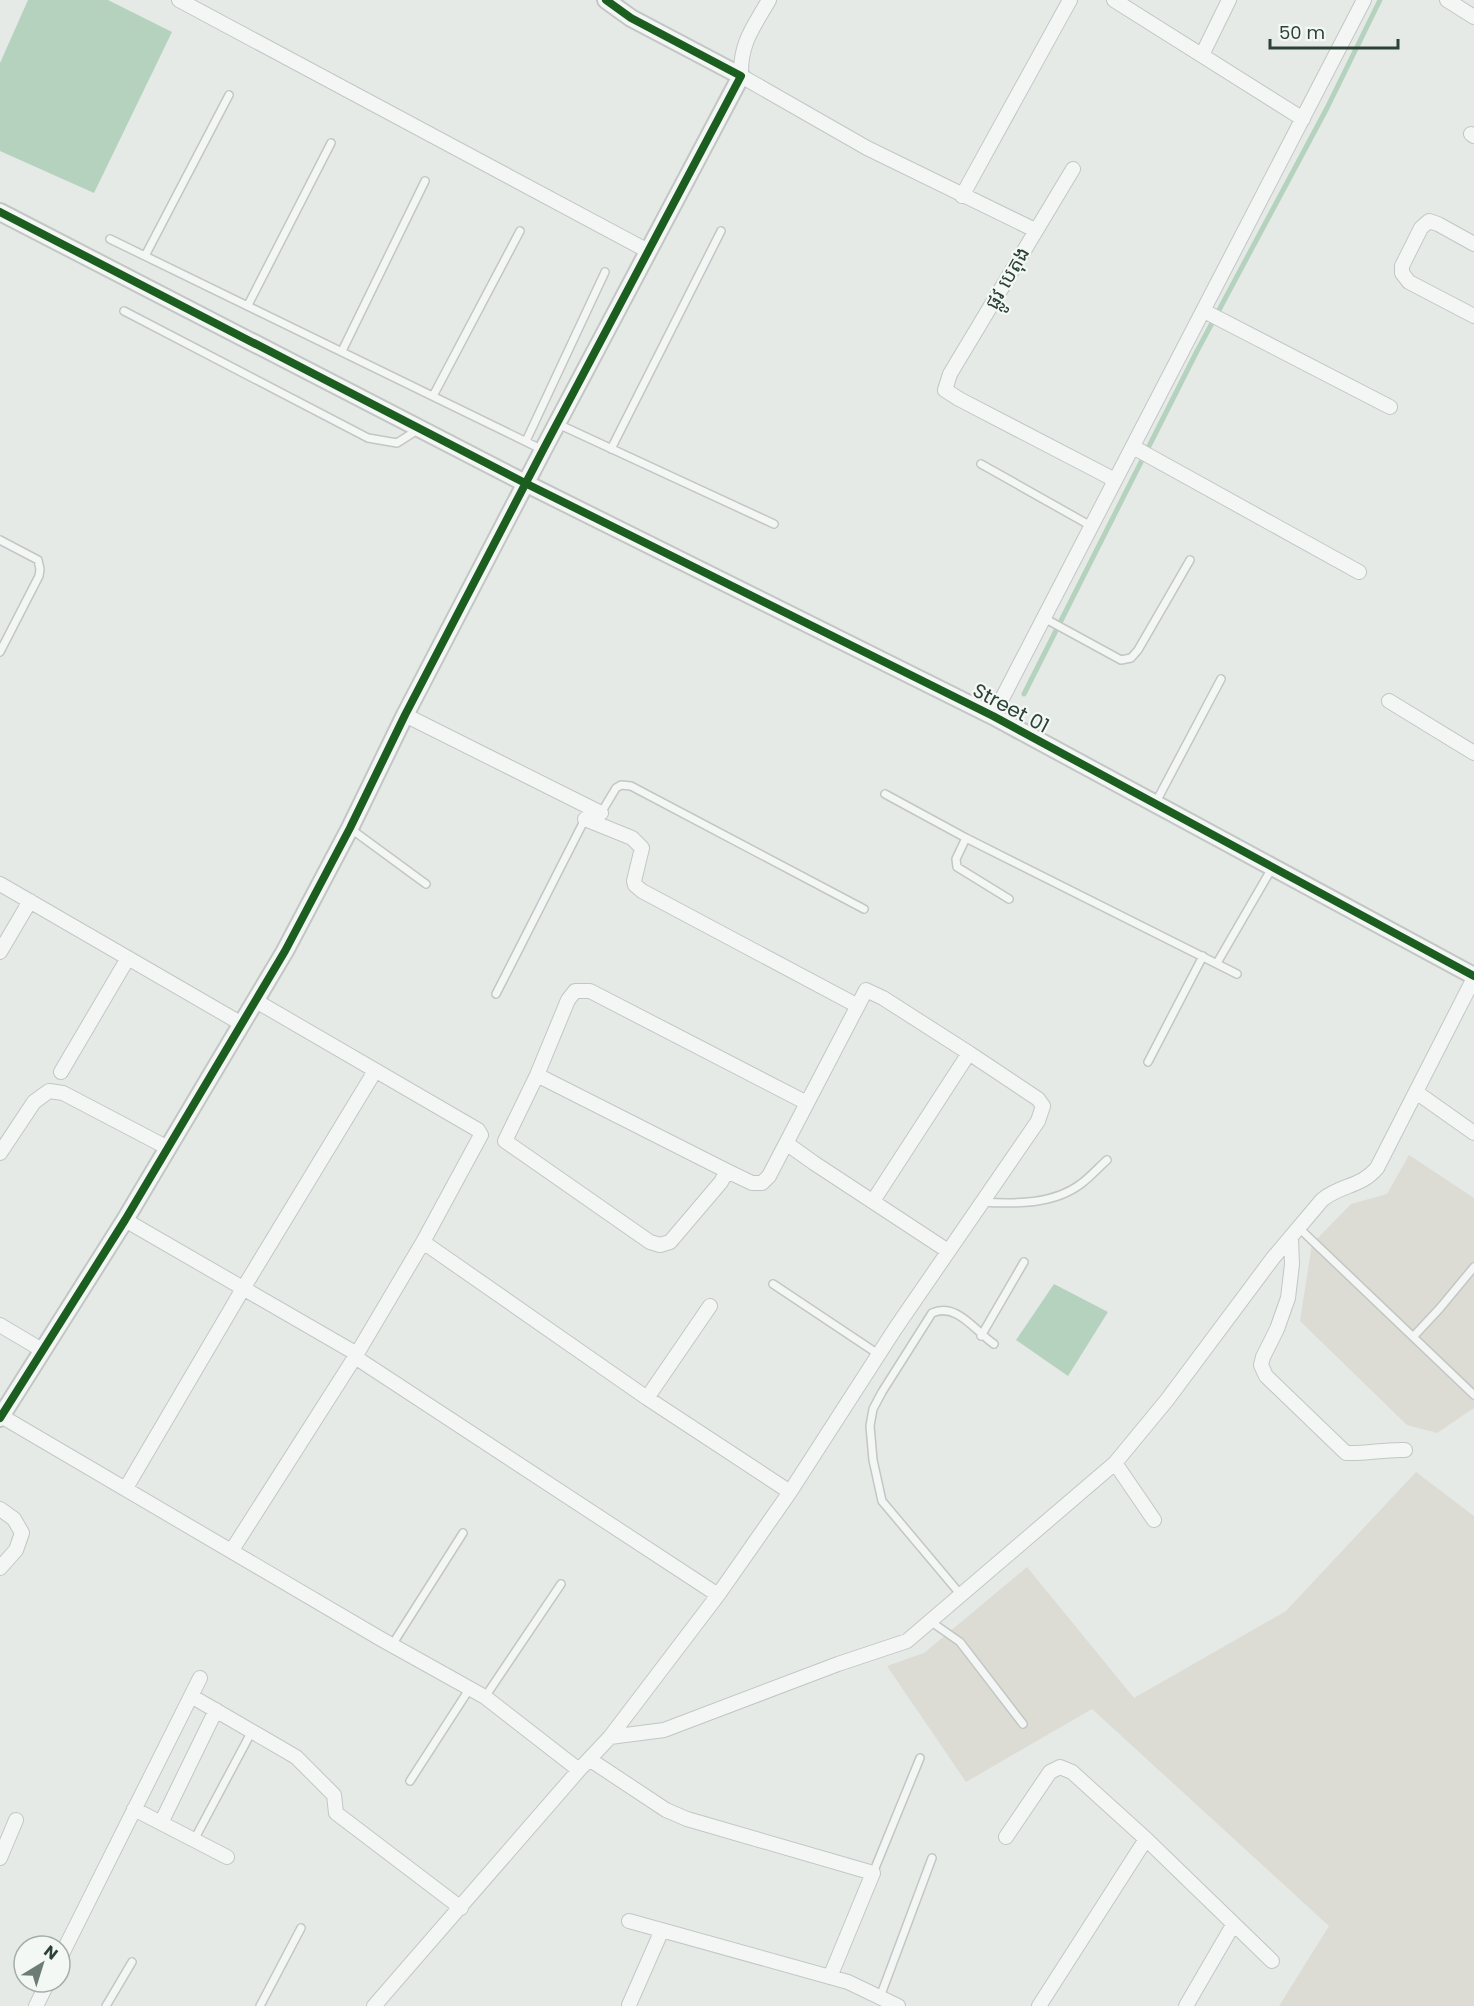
<svg xmlns="http://www.w3.org/2000/svg" width="1474" height="2006" viewBox="0 0 1474 2006" font-family="Poppins,'Noto Sans Khmer',sans-serif">
	<style>
		.green { fill: #dcdbd4 }
		.water { fill: #b5d2bf }
		.lines { fill: none; stroke-linecap: round; stroke-linejoin: round }
		.stream { stroke: #b5d2bf; stroke-width: 5 }
		.service-casing { stroke: #c2c7c4; stroke-width: 10 }
		.minor-casing { stroke: #c2c7c4; stroke-width: 16 }
		.tertiary-casing { stroke: #c2c7c4; stroke-width: 20 }
		.service { stroke: #f4f6f5; stroke-width: 7 }
		.minor { stroke: #f4f6f5; stroke-width: 14 }
		.tertiary { stroke: #f4f6f5; stroke-width: 16 }
		.cycleway-casing { stroke: #f4f8f5; stroke-width: 11 }
		.cycleway { stroke: #1b5e20; stroke-width: 8 }
		.labels { text-anchor: middle; dominant-baseline: central; stroke-width: 4.5; stroke-linejoin: round; paint-order: stroke }
		.street-label { font-size: 20px; fill: #2c4236; stroke: #f4f8f5 }
	</style>
	<rect width="100%" height="100%" fill="#e5eae7"/>
	<path class="green" d="M1409 1155 1474 1198V1408L1437 1433 1407 1425 1300 1321 1312 1244 1351 1204 1387 1194Z
		M1416 1472 1474 1516V2006H1279L1329 1926 1092 1709 966 1782 887 1666 924 1653 1027 1567 1134 1698 1286 1611Z"/>
	<path class="water" d="M28 0H108L172 32 94 193 0 151V63Z
		M1054 1284 1108 1312 1068 1376 1016 1340Z"/>
	<g class="lines">
		<path class="stream" d="M1024 694 1196 353 1327 108 1380 0"/>
		<defs>
			<path id="service" d="M110 239 543 450
				M146 254 229 95
				M248 305 331 143
				M124 311 368 438 397 443 419 429
				M342 351 425 181
				M433 396 520 231
				M558 424 774 524
				M526 441 605 272
				M611 449 721 231
				M981 464 1091 526
				M0 540 38 560 40 569 39 576 0 652
				M1044 618 1121 660 1131 658 1138 650 1190 560
				M885 794 966 838 1237 974
				M1156 802 1221 679
				M601 813 616 788 621 785 631 786 864 909
				M351 829 426 884
				M966 838 956 859 957 867 1009 899
				M1217 963 1272 868
				M496 994 585 819
				M1148 1062 1203 956
				M981 1202C1015 1204 1054 1205 1082 1183 1091 1176 1099 1167 1107 1160
				M1299 1228 1474 1395
				M773 1284 878 1354
				M981 1336 1024 1262
				M1413 1337 1440 1308 1474 1267
				M961 1595 882 1501 873 1460 870 1426 873 1409 882 1392 932 1313C957 1302 975 1331 994 1344
				M930 1621 960 1642 1023 1724
				M392 1645 463 1533
				M485 1697 561 1584
				M410 1781 470 1688
				M194 1840 252 1731
				M873 1873 920 1758
				M880 1997 932 1858
				M106 2006 132 1962
				M260 2006 301 1928"/>
			<path id="minor" d="M179 0 648 251
				M769 0C753 28 740 43 741 76L867 148 1035 230
				M1114 0 1303 119
				M1447 0 1474 17
				M1202 55 1229 0
				M1471 134 1474 136
				M1073 169 950 374 945 390 959 399 1115 480
				M962 196 1070 0
				M1474 244 1438 224 1429 221 1421 228 1402 266V273L1409 282 1474 316
				M1204 311 1390 407
				M1133 447 1359 572
				M1389 701 1474 753
				M405 715 601 813
				M993 716 1364 0
				M585 819 632 838 642 848 634 881 635 885 642 891 858 1006
				M0 884 242 1024
				M0 952 30 901
				M61 1072 128 958
				M537 1075 727 1171 721 1182 670 1242 660 1245 650 1242 505 1141 537 1075 568 1000 575 991H590L807 1103
				M1416 1092 1474 1133
				M786 1143 814 1163 948 1251
				M0 1153 34 1102 49 1091 63 1093 168 1148
				M727 1171 752 1183H762L769 1176 866 990 883 998 969 1053 873 1201
				M125 1220 357 1354
				M1291 1238 1292 1264 1288 1298 1277 1329 1263 1357 1261 1365 1266 1376 1346 1453C1366 1454 1385 1449 1405 1450
				M423 1242 647 1398 790 1492
				M0 1325 42 1350
				M355 1357 718 1595
				M647 1398 710 1306
				M1 1416 381 1639 485 1697 579 1770
				M1115 1463 1154 1520
				M126 1488 244 1287 375 1071
				M0 1509 14 1519 22 1533 16 1550 0 1568
				M232 1550 355 1357 423 1242 481 1135 478 1130 256 1001
				M191 1696 296 1757 334 1795 336 1813 461 1908
				M610 1737 664 1730 838 1664 907 1641 1115 1463 1167 1400 1273 1258 1322 1200C1341 1184 1360 1188 1377 1168L1474 978
				M589 1759 666 1810 687 1819 873 1873 830 1977
				M134 1809 227 1857
				M161 1823 216 1710
				M1006 1837 1050 1772 1060 1767 1072 1772 1146 1839 1272 1961
				M0 1858 16 1820
				M629 1921 848 1982 898 2006
				M60 1958 200 1678
				M629 2005 662 1930
				M36 2006 48 1982
				M374 2006 579 1770 610 1737 718 1595 790 1492 895 1329 1038 1121 1043 1106 1038 1099 969 1053
				M1039 2006 1146 1839
				M1186 2006 1233 1925"/>
			<path id="tertiary" d="M0 212 525 483 993 716 1474 976
				M0 1418 125 1220 285 951 350 828 405 715 543 450 741 76 631 18 606 0"/>
		</defs>
		<use href="#service" class="service-casing"/>
		<use href="#minor" class="minor-casing"/>
		<use href="#tertiary" class="tertiary-casing"/>
		<use href="#service" class="service"/>
		<use href="#minor" class="minor"/>
		<use href="#tertiary" class="tertiary"/>
		<defs>
			<path id="cycleway" d="M0 212 525 483 993 716 1474 976
				M0 1418 125 1220 285 951 350 828 405 715 543 450 741 76 631 18 606 0"/>
		</defs>
		<use href="#cycleway" class="cycleway-casing"/>
		<use href="#cycleway" class="cycleway"/>
	</g>
	<g class="labels">
		<g class="street-label">
			<text transform="translate(1007 278) rotate(-60)">ផ្លូវ បេតុង</text>
			<text transform="translate(1011 708) rotate(28)">Street 01</text>
		</g>
	</g>
	<g transform="translate(42 1964) rotate(38)"><circle r="28" fill="#f4f8f5" stroke="#a4afa9" stroke-width="1.5"/>
	<path d="M0-4.5L10 22L0 15L-10 22Z" fill="#6d7d74"/>
	<text y="-9" font-size="16" font-weight="bold" text-anchor="middle" fill="#2c4236">N</text>
	</g>
	<path d="M1270 39v9h128v-9" fill="none" stroke="#2c4236" stroke-width="3"/>
	<text x="1279" y="39" font-size="18" fill="#2c4236" stroke="#f4f8f5" stroke-width="4.5" paint-order="stroke">50 m</text>
</svg>
